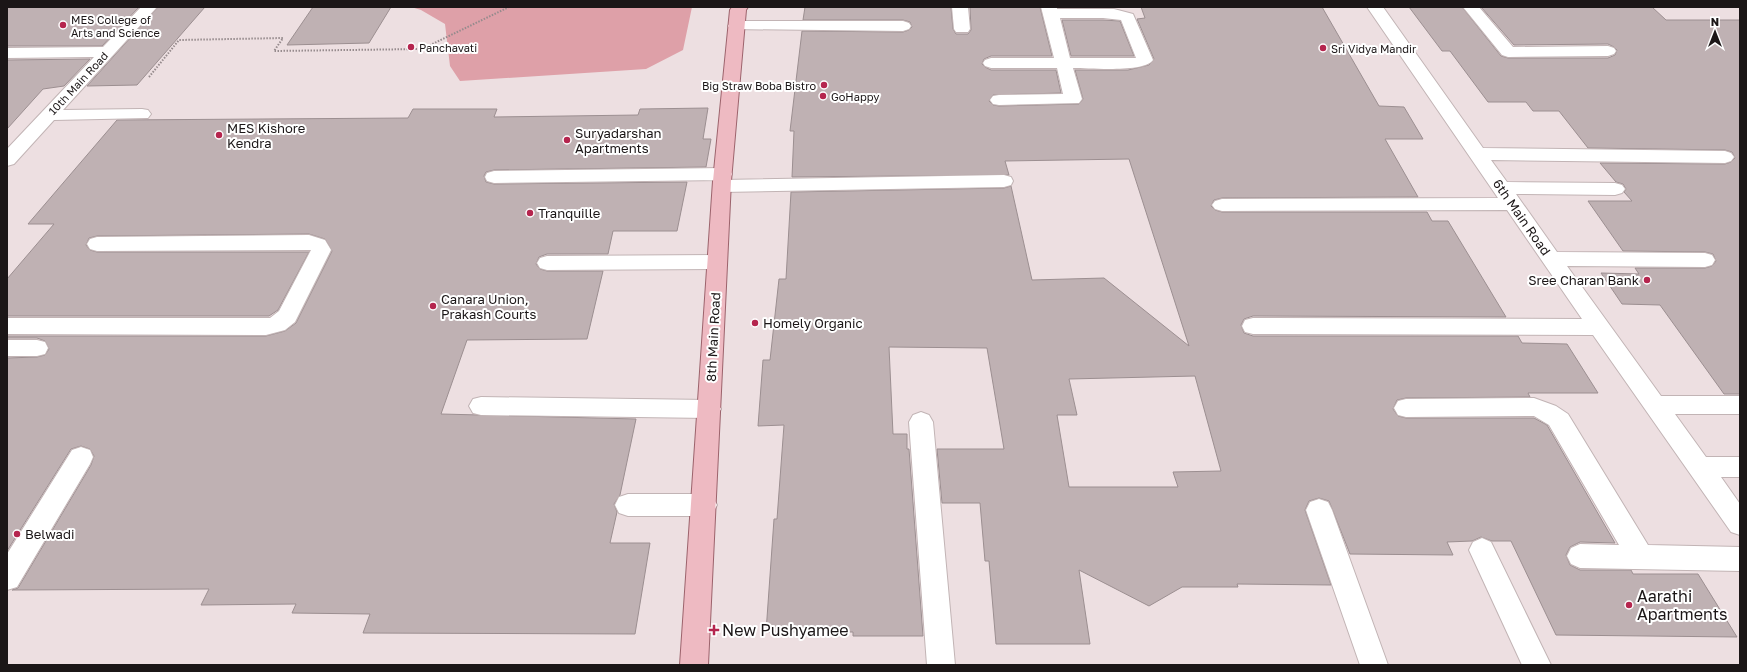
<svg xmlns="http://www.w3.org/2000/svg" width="1747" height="672" viewBox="0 0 1747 672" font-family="'Golos Text',sans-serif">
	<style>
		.forest { fill: #dea0a8 }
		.building { fill: #bfb1b3; stroke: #9c8f91; fill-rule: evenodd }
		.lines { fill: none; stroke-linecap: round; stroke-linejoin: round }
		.minor-casing { stroke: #c2b4b5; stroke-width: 2 }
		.major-casing { stroke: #9c636c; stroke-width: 2 }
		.path { stroke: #968b8d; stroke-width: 2; stroke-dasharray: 1.5 1.5; stroke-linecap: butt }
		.minor { fill: #fff; fill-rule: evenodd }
		.major { fill: #eebac2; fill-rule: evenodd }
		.poi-dot { fill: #b5254e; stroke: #fff; stroke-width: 1.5 }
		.labels { text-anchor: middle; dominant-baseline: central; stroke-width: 4; stroke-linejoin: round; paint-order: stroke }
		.far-poi-label { font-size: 11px; fill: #1b1617; stroke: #fff; text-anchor: start }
		.far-street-label { font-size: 11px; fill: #1b1617; stroke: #fff }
		.poi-label { font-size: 13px; fill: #1b1617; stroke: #fff; text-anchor: start }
		.street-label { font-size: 13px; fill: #1b1617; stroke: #fff }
		.near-poi-label { font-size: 16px; fill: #1b1617; stroke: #fff; text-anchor: start }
	</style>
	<rect width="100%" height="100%" fill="#eddfe1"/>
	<path class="forest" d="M411 7H692L683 50 646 69 460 81 450 66 445 24 421 10Z"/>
	<path class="building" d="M7 7H139L102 46H7Z
		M158 7H205L137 85 87 86Z
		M313 7H391L369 43 287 45Z
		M805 7H951L953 29 956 34H968L971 30 970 7H1040L1052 56H991L984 59 982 64 985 67 991 70H1056L1061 93 993 95 989 101 993 105 999 106 1079 104 1083 99 1075 70H1128L1149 65 1154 59 1137 19 1145 18 1141 7H1322L1379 106 1404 107 1423 139H1385L1418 197 1222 198 1214 200 1211 206 1215 210 1222 212H1427L1432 221H1448L1506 317 1253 316 1244 319 1241 325 1244 333 1253 336H1518L1522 343 1567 344 1598 393H1528L1530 397 1406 398 1397 400 1393 409 1398 416 1406 418H1534L1547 425 1615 543 1580 542 1570 547 1566 555 1570 565 1580 570H1631L1633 574H1698L1737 637 1556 635 1511 541H1492L1481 537 1472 541 1447 542 1453 555 1350 554 1329 501 1319 498 1309 501 1305 510 1331 585 1237 584 1238 587H1182L1149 606 1079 570 1090 644H996L989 561H985L980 503H942L937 449H1004L987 348 889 347 893 434H907V449H909L923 636H853V632H766L774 519H777L784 425 758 426 763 360H770L779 279H786L791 192 1004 188 1011 186 1032 280 1104 278 1189 346 1129 159 1005 161 1009 175 792 177 794 131H790L802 31 903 32 909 30 912 27 910 22 903 20H803ZM1195 376 1221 471 1173 472 1178 487H1069L1057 415H1077L1069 379Z
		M1409 7H1462L1501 56 1508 58H1608L1615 55 1617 50 1614 47 1608 44 1514 45 1481 7H1652L1666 20H1740V394H1724L1660 305 1622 304 1601 273 1639 274 1635 268H1705L1712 266 1716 261 1713 254 1705 252 1623 251 1588 201H1632L1624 192 1626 189 1623 184 1616 182 1600 163 1725 164 1731 162 1735 158 1732 152 1725 150 1588 148 1559 111H1533L1526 102H1488L1450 51H1442Z
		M1062 20H1103L1120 21 1134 56H1071Z
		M7 59V60L90 59 64 86 43 89 7 129Z
		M708 108 703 139H711L706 167 494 170 486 172 484 176 486 182 494 184 687 182 677 231H613L608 254H547L539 257 536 264 540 269 547 271H603L587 339 467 340 441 414 636 419 620 495 614 504 617 512 610 543H650L635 634 363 633 370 614 292 613 296 604 201 605 209 589 12 590 18 588 91 465 94 456 90 449 81 446 71 449 7 551V358L37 357 45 355 49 349 45 341 37 338H7V336H266L285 331 296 323 332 251 325 239 309 234 97 236 89 238 86 245 90 250 97 252H309L278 310 269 316H7V279L54 224H28L117 120 408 118 413 109H497L494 117 638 115 640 109Z"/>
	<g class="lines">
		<defs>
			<path id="minor" d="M141 7H157L63 110 142 109 148 110 151 114 148 118 54 120 14 164 7 166V149L94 57 7 58V48L103 47Z
				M952 7H968L970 29 968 32H956L954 29Z
				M1041 7H1057V9H1114L1133 14 1153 60C1144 73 1090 68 1073 68L1082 99 1079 103 999 105 993 104 990 100 993 96 999 95 1063 94 1057 68H991L985 66 983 63 985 60 991 58H1054ZM1060 18H1103L1121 20 1136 58H1070Z
				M1367 7H1383L1483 148 1725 151 1731 153 1734 157 1731 161 1725 163 1491 160 1507 182 1615 183 1622 185 1625 189 1622 193 1615 195 1516 194 1557 252 1705 253 1712 255 1715 260 1712 265 1705 267 1567 266 1661 396H1740V414H1675L1706 457H1740V477H1721L1740 504V535L1731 532 1593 335 1253 334 1245 332 1242 326 1245 320 1253 318 1582 319 1507 210 1222 211 1215 209 1212 205 1215 201 1222 199 1498 198Z
				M1463 7H1479L1513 47 1608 46 1614 48 1616 51 1614 54 1608 56 1508 57 1502 55Z
				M736 21H903L909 23 911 26 909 29 903 31 730 29 728 26 730 23Z
				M723 168 730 170 732 174 730 178 723 180 494 183 487 181 485 177 487 173 494 171Z
				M1004 175 1011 177 1013 181 1011 185 1004 187 722 192 715 190 713 186 715 182 722 180Z
				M309 235 325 240 331 250 295 322 285 330 266 335 7 334V318H270L279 311 311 250 97 251 90 249 87 244 90 239 97 237Z
				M717 255 724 257 727 262 724 267 717 269 547 270 540 268 537 263 540 258 547 256Z
				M7 340H37L45 342 48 348 45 354 37 356H7Z
				M481 397 709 400 717 402 721 409 717 416 709 418 481 415 473 413 469 406 473 399Z
				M1534 398 1556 406 1568 414 1648 545 1740 547V571L1580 568 1571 564 1567 556 1571 548 1580 544 1619 545 1549 425 1534 416 1406 417 1398 415 1394 408 1398 401 1406 399Z
				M921 412 929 415 933 422 955 665H927L909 422 913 415Z
				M81 447 90 450 93 457 90 464 17 587 7 590V554L72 450Z
				M628 494H704L713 497 717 505 713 513 704 516H628L619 513 615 505 619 497Z
				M1319 499 1328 502 1332 510 1388 665H1360L1306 510 1310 502Z
				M1482 538 1491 542 1551 665H1522L1469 550 1473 542Z"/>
			<path id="major" d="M732 7H748L746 10 731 181 708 665H680L713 181 730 10Z"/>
		</defs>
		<use href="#minor" class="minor-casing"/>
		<use href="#major" class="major-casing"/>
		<path class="path" d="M149 77 179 40 283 38 274 51 422 49 509 7"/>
		<use href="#minor" class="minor"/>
		<use href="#major" class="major"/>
	</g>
	<g class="poi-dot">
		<circle cx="63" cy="25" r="4"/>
		<circle cx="411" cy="47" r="4"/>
		<circle cx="1323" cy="48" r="4"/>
		<circle cx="824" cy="85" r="4"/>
		<circle cx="823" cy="96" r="4"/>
		<circle cx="219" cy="135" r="4"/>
		<circle cx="567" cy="140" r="4"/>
		<circle cx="530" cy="213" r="4"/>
		<circle cx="1647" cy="280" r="4"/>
		<circle cx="433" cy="306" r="4"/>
		<circle cx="755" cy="323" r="4"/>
		<circle cx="17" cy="534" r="4"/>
		<circle cx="1629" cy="605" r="4"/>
		<path d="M712 624h4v4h4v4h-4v4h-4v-4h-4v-4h4z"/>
	</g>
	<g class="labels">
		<g class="far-poi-label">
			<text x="71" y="19">MES College of<tspan x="71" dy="13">Arts and Science</tspan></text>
			<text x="419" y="47">Panchavati</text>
			<text x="1331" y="48">Sri Vidya Mandir</text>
			<text x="816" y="85" text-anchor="end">Big Straw Boba Bistro</text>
			<text x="831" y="96">GoHappy</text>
		</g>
		<g class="far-street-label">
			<text transform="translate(78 83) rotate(-47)">10th Main Road</text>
		</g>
		<g class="poi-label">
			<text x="227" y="128">MES Kishore<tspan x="227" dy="15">Kendra</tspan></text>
			<text x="575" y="133">Suryadarshan<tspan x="575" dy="15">Apartments</tspan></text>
			<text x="538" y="213">Tranquille</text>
			<text x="1639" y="280" text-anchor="end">Sree Charan Bank</text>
			<text x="441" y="299">Canara Union,<tspan x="441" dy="15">Prakash Courts</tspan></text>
			<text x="763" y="323">Homely Organic</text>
			<text x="25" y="534">Belwadi</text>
		</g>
		<g class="street-label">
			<text transform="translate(1522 217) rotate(55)">6th Main Road</text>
			<text transform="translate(713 337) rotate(-87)">8th Main Road</text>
		</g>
		<g class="near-poi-label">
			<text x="1637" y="596">Aarathi<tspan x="1637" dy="18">Apartments</tspan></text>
			<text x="722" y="630">New Pushyamee</text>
		</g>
	</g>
	<rect width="1747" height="672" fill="none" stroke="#1b1617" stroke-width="16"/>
	<g transform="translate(1715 32)" stroke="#ffffff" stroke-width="3" paint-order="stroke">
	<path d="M0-3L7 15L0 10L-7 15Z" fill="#1b1617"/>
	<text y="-6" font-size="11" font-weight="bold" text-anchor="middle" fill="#1b1617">N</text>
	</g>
</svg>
